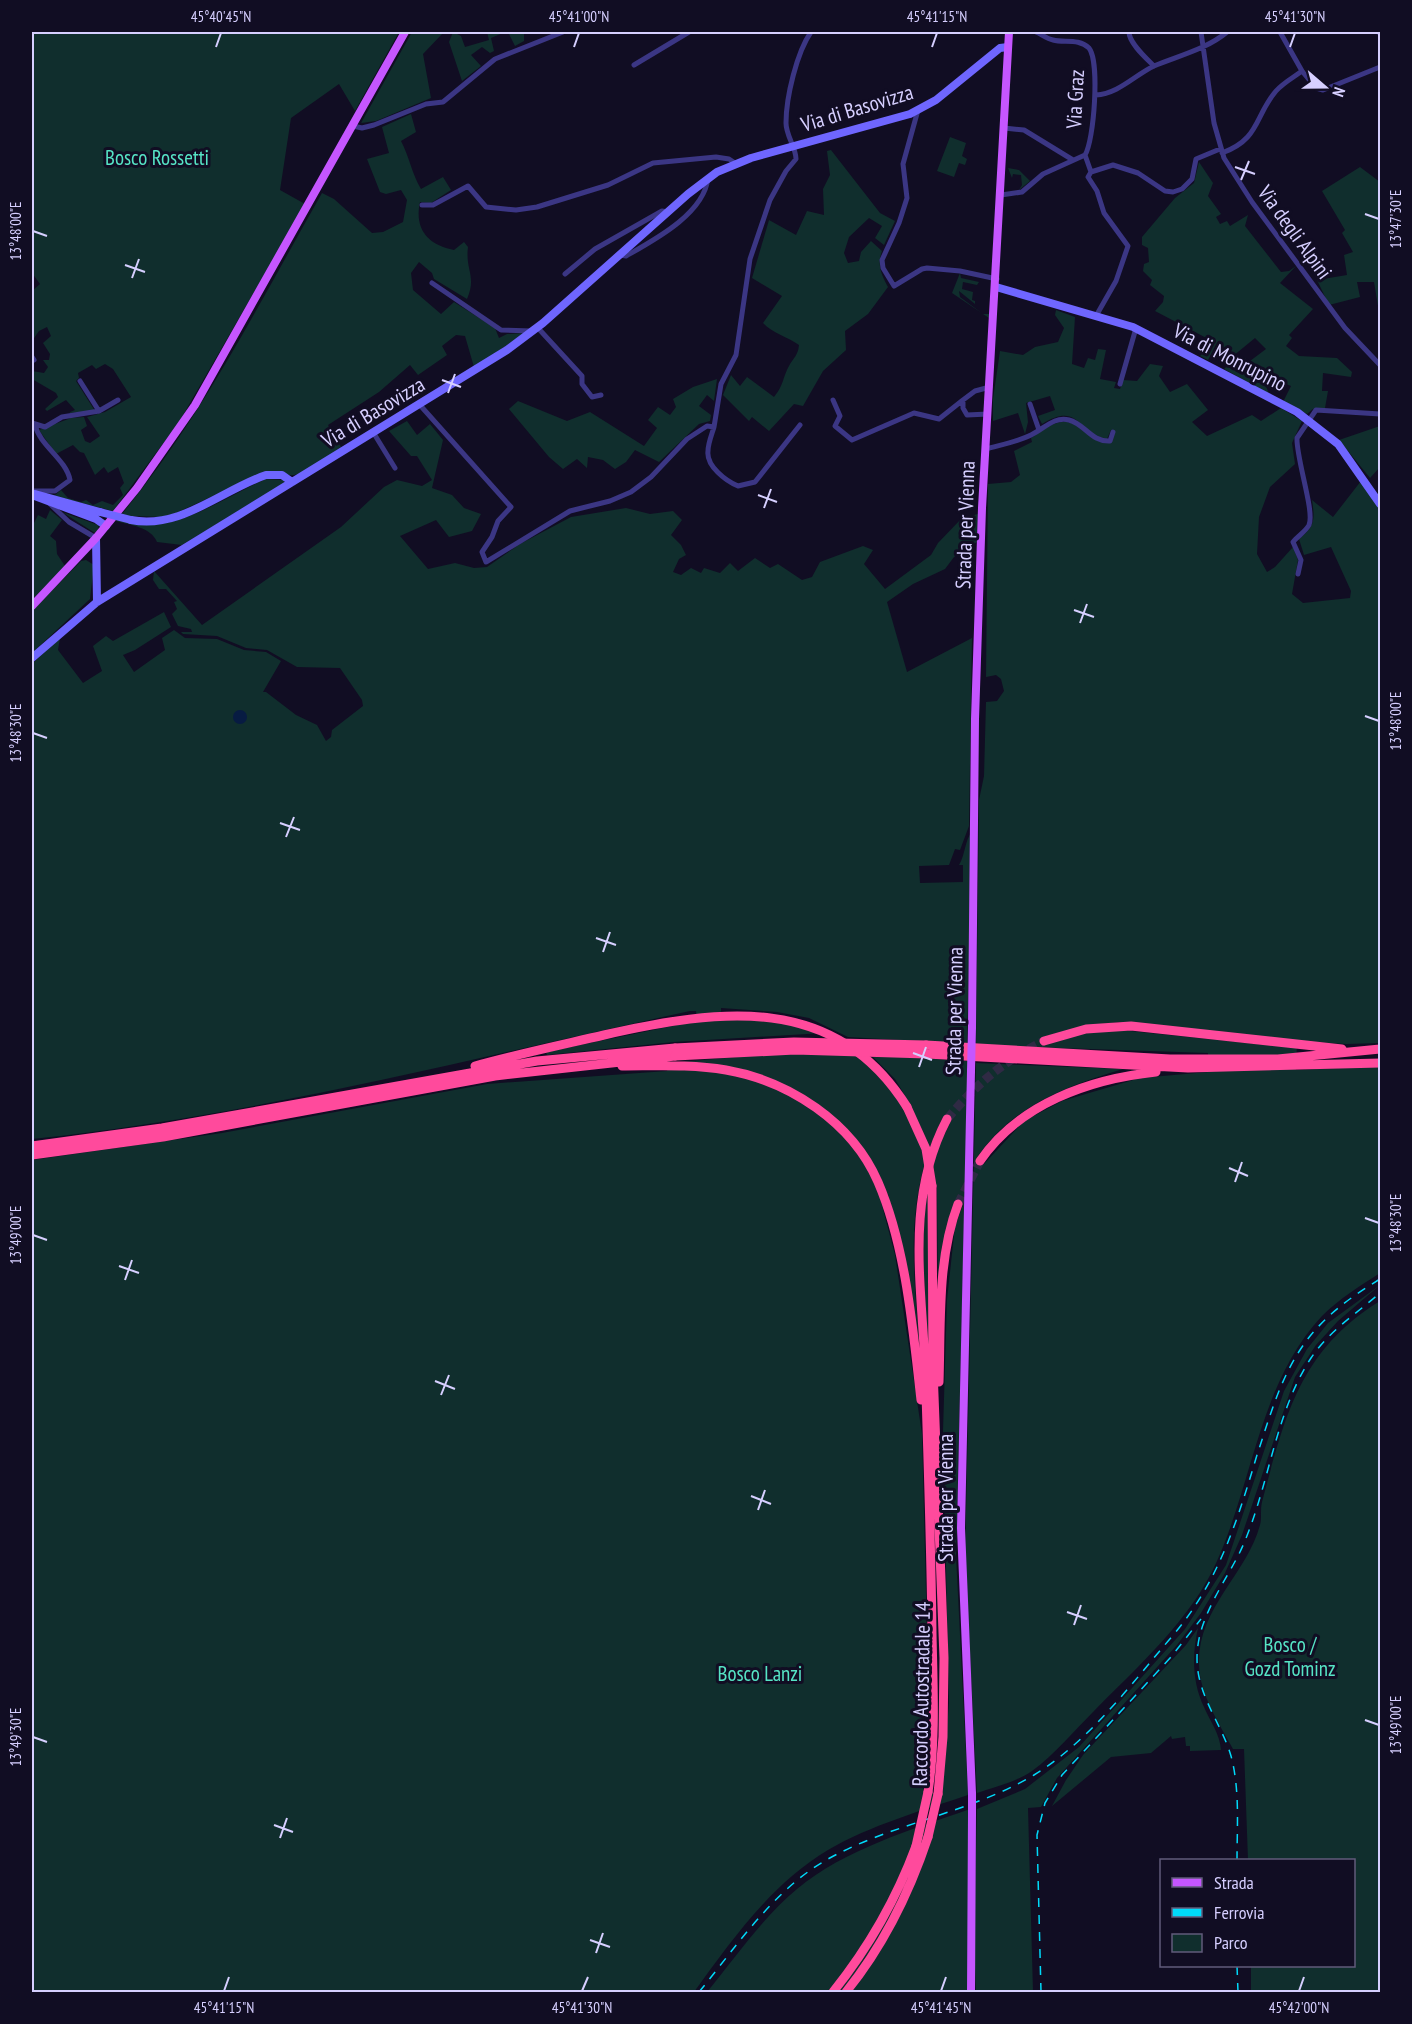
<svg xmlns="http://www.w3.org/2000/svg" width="1412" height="2024" viewBox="0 0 1412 2024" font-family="'PT Sans Narrow',sans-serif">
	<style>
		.green { fill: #102e2d; fill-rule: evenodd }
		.water { fill: #071b42 }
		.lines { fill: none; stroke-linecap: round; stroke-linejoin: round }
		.highway-tunnel { stroke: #2f2a44; stroke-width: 9; stroke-dasharray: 9 4.5; stroke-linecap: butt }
		.street { stroke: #3b3684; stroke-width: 5 }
		.secondary { stroke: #6f66ff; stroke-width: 8 }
		.primary { stroke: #c556ff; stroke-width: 8 }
		.highway { stroke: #ff4a9c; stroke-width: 9 }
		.rail { stroke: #00dafa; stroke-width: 1.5; stroke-dasharray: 9 8; stroke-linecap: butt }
		.secondary-bridge { stroke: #6f66ff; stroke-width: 8 }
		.primary-bridge { stroke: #c556ff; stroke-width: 8 }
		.highway-bridge { stroke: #ff4a9c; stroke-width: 9 }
		.ticks { fill: none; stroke: #d6cfff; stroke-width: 2 }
		.labels { text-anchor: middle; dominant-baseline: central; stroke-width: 6; stroke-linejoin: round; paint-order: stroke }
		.street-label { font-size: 21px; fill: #d6cfff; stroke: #110d23 }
		.park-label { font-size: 21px; fill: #56e4c5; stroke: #110d23 }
		.neatline { fill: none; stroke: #d6cfff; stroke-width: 2 }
		.ticks-label { font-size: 15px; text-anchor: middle; fill: #d6cfff }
	</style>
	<rect width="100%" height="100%" fill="#110d23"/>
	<path class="green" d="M32 32H399L355 111 339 84 291 118 280 190 305 204 179 422 113 511 47 494 55 495 61 490 68 498 81 502 86 500 93 505 102 501 113 505 123 495 120 488 124 483 118 467 108 473 104 467 95 475 84 453 80 452 73 445 56 454 39 430 71 418 84 417 87 426 81 430 85 441 90 443 100 436 87 417 105 412 131 397 113 369 105 364 96 369 92 365 78 373 79 378 76 381 95 411 68 413 75 410 66 400 47 411 45 409 58 397 56 393 32 379V371L44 373 48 367 43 360H49L50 354 43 343 51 336 47 327 39 331 32 341V291L40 284 32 273Z
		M412 32H444L423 54 431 98 376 121 361 123Z
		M453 32 461 36 465 47 489 40 487 32H505L491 38 494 51 490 53 482 47 471 55 481 66 462 81 449 42Z
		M508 32H524V41L515 46Z
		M411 114 416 132 401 141C409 156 412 174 421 189L443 177 451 190 431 203 420 202C414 229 428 245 454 250L464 242 468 247C465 270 477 276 467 299L434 279 432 273 419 262 411 273 413 290 441 314 454 302 495 328 499 338 507 334 525 333 474 367 465 336 456 335 442 346 447 355 418 375 410 365 379 392 328 425 341 447C328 456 310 472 294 475 287 476 276 471 265 472L176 513 161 517 132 516 131 523C178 533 224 497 266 479L284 480V483L182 545 157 542C151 527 130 525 116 521 200 422 258 305 322 193L334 199 372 233 383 232 403 222 407 200 401 190 386 194 380 192 367 159 389 153 382 127Z
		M950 137 966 143 962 156 967 159 965 165 959 163 954 177 937 171Z
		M831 150 880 213 895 221 884 245 875 238 882 226 869 218 849 237 844 253 848 263 859 261 861 252 871 241 882 251C877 265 881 274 888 287L868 314 845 331 846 350 823 371 803 406 794 404 769 431 752 417 749 421 723 395 731 375 740 386 747 377 774 397C784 385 782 379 789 366 793 358 798 356 799 345 788 337 772 333 763 323L782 296 752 278 769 220 796 235 807 211 824 215 823 189 830 175 827 151Z
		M1199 162 1213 183 1208 196 1221 214 1216 217 1220 224 1227 221 1230 226 1248 215 1245 226 1281 272 1289 271 1296 266 1280 283 1313 309 1289 335 1292 338 1286 346 1299 356 1337 358 1352 372 1351 377 1323 373 1322 391H1328L1325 408 1313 409 1307 414 1283 402 1291 386 1273 379 1264 381 1269 394 1224 369 1239 355 1250 361 1266 349 1255 338 1227 361 1212 353 1208 360 1200 356 1214 342 1155 311 1163 302 1164 296 1150 285 1152 280 1143 271 1144 264 1149 262 1148 248 1142 245V237L1175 198 1194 183Z
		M1360 167 1380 182V318L1374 282H1357L1360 297 1329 305 1317 280 1347 275 1344 255 1353 252 1342 233 1345 230 1322 191Z
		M1008 168 1019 170 1030 181 1019 190 1022 185 1021 175 1013 174 1012 178Z
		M960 273 961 278 979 282 977 285 963 282 962 289 973 292 972 300 975 301V304L959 291 960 297 983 314H990L989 318 952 293Z
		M1056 310 1075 317 1072 364 1084 368 1088 358 1095 360 1098 349 1106 350 1100 379 1116 382 1114 388 1120 389 1123 380 1137 381 1150 364 1163 366 1159 376 1170 392 1187 384 1208 410 1192 422 1207 436 1252 415 1261 421 1281 408 1302 421 1292 443 1295 464 1270 487 1259 517 1257 554 1267 572 1275 567 1293 547 1298 560 1292 594 1303 603 1350 598 1351 591 1331 547 1304 555 1299 539C1315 527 1315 519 1312 500L1333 517 1361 481 1380 510V1043L1346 1044 1297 1041 1296 1070 1380 1066V1273C1360 1286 1339 1299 1322 1316 1260 1382 1253 1481 1217 1561 1191 1620 1138 1666 1094 1711 1074 1731 1054 1755 1032 1771 1016 1782 994 1787 977 1793L965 1557 976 1063 1123 1069C1064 1087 1012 1106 976 1159L984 1164 1024 1121 1062 1101 1140 1078 1208 1072V1053L976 1045 979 800 984 776 986 702 997 701 1004 691 1001 679 996 675 986 677 988 484 1011 482 1020 475 1014 451 1032 442 1031 438C1040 432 1050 424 1061 422 1081 418 1090 448 1112 441L1111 430 1107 439C1077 433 1079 401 1042 424L1038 416 1055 410 1050 396 1026 403 1028 422 1025 434 1018 413 993 421V399L1000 351 1023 355 1035 347 1058 342 1064 328 1055 315ZM1119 1022 1145 1024 1267 1045 1120 1030 1043 1037 1080 1027Z
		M717 379 714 401 707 395 699 406 711 415 710 421 699 424 659 462 635 450 626 462 615 469 603 460 588 457 587 468 577 459 563 469 549 457 509 409 518 401 567 421 590 412 644 446 657 428 648 420 658 407 670 415 676 407 673 399 693 387Z
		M407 421 417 435 430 424 443 440 432 488 452 495 464 508 481 514 472 531 449 537 436 520 400 536 428 569 455 563 474 568 487 567 520 544 571 517 626 508 650 514 673 511 682 520 671 535 681 545 686 555 679 559 673 572 681 575 691 568 701 573 704 568 720 573 730 563 738 571 755 558 770 568 778 564 802 580 812 577 820 562 863 546 873 550 864 564 885 589 931 555 938 543 962 518 978 514 977 542 954 557 945 569 913 584 887 602 907 672 972 638 969 826 960 850 955 849 949 865 919 866 920 883 963 882V865H959C965 856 965 839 972 832L967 1044 848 1037 809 1018 777 1012 721 1008V1015L775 1021 823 1033 674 1042 547 1055 546 1052 697 1021 696 1011H690C472 1058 254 1116 32 1139V664L60 638 58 650 83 683 102 671 93 646 106 636 113 641 164 612 171 627 135 650 123 655 134 672 165 650 162 638 174 630 185 638 217 639 244 650 266 652 281 661 263 692H266L296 715 317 725 326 741 331 737 332 730 363 706 362 700 340 668 297 667 267 650 246 648 217 636 183 634 181 632H192L191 629 178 626 172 614 177 609 174 602 177 601 166 589H159L153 580 154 571 202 625 341 527 384 487 397 480 422 486 432 480 417 456H411L389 431Z
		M1380 426V467L1370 478 1339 440Z
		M50 510 62 520 50 536 56 541 57 554 65 566 32 600V527L38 515 46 519Z
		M62 512 98 525 99 529 95 533Z
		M86 560 94 565 90 599 32 653V611L81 561Z
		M773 1054H861L910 1104 895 1079 871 1055 968 1061 956 1555 968 1795C921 1811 871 1825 828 1850 771 1884 732 1940 694 1992H32V1160L222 1133 487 1084 667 1071 668 1063ZM943 1117 950 1124C916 1183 923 1251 926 1317 928 1360 930 1403 932 1445L930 1186H937L938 1303 955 1202 963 1205 955 1226 947 1300 943 1431 949 1703 942 1794 923 1791 928 1756V1673L922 1434 895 1255 880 1198 888 1194 903 1253 922 1377C916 1284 899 1205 943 1117Z
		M1380 1285 1338 1321 1316 1345 1295 1377 1242 1535 1225 1573 1201 1613 1177 1645 1057 1778 1041 1807 1028 1808 1033 1992H976L974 1944 977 1809 1025 1789 1079 1747 1185 1629 1226 1565 1284 1391 1307 1349 1328 1323Z
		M1380 1301V1992H1251V1966H1354V1860H1248L1244 1749H1233C1219 1723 1200 1695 1199 1665 1197 1608 1246 1576 1260 1525 1262 1518 1260 1510 1262 1502 1285 1416 1300 1350 1380 1301Z
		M1198 1628C1192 1654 1192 1682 1204 1707 1210 1721 1220 1734 1221 1750L1190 1751V1746H1186L1185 1737 1172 1739 1171 1736 1151 1753 1111 1757 1052 1806 1066 1780 1083 1755 1186 1645Z
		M970 1809 967 1992H707C735 1958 762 1918 797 1889 845 1849 911 1830 970 1809Z"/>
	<path class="water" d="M233 717a7 7 0 1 1 14 0a7 7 0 1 1-14 0Z"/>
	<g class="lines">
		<path class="highway-tunnel" d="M947 1119C978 1083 1002 1062 1044 1041
			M958 1204 980 1161"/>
		<path class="street" d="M1036 32C1041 34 1047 39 1053 40 1064 43 1079 38 1089 48 1100 62 1094 141 1085 155L1091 172
			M1129 32C1129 43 1146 58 1154 66
			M1201 32 1214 123 1224 158 1252 202 1345 328 1380 365
			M1378 32 1380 33
			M634 65 689 32
			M1302 71 1316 88 1323 90 1380 67
			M1096 95C1118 94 1135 75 1154 66 1178 56 1207 49 1227 32
			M918 110 903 164 907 198 899 223 882 260 883 268 894 286 922 269 927 268 960 271 997 279
			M353 126 362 128 374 125 426 104 443 102 495 59 563 32
			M1004 128 1024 130 1073 160
			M1222 153C1260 139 1254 117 1276 91 1283 83 1294 77 1302 71L1280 32
			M1001 195 1022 192 1043 174 1085 155
			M422 205H433L468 186 486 207 516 210 537 207 608 185 653 163 716 157 729 159 735 163
			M620 255 626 256C654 240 704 214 708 178
			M565 274 595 249 662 211 668 212
			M432 283 501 330 532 331
			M1096 316 1116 281 1128 246 1104 213 1097 191 1088 177 1091 172 1113 165 1138 173 1165 191 1173 192 1182 189 1192 179 1196 159 1220 149
			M538 328 582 376V384L592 397 601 395
			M32 357 34 360
			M80 381 99 411
			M1120 384 1136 328
			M833 400 840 416 835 426 852 440 914 413 939 419 963 400
			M419 404 511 507 498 521 492 537 482 552 486 562 570 511 610 501 631 492 651 477 687 439 707 426 714 427 721 384 736 355 750 259 770 200 786 171 796 159C796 147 786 136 786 123 786 97 797 52 811 32
			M1030 404 1039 430
			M988 414 967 415 963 408V400L975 391 990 387
			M32 423 45 427 62 417 99 411 118 400
			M714 427C712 434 708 443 708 451 706 466 726 481 738 486L755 482 800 425
			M373 432 395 468
			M986 449C1000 445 1017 442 1031 435 1044 429 1054 416 1069 420 1085 424 1091 442 1110 441L1113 432
			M32 491H55L70 480C66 459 40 446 35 425
			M50 504 69 522 96 538
			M1298 574 1301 560 1293 542C1298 536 1306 531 1309 525 1315 512 1296 458 1297 438L1316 410 1380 414"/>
		<path class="secondary" d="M996 287 1133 327 1297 412 1338 444 1380 504
			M35 494 100 512
			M32 495 96 519 106 526
			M131 520C180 530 222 490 266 475H282L292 482
			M96 538 97 602
			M32 658 97 602 507 350 543 323 688 194 717 172 751 158 910 114 936 100 1000 48 1008 47"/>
		<path class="primary" d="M32 606 96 538 137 488 195 405 405 32
			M972 1027 975 719 982 508 1009 32
			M971 1071 961 1528 972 1794
			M971 1992 972 1814"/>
		<path class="highway" d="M1044 1041 1086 1029 1131 1026 1342 1049
			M926 1045 1170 1059H1278L1380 1049
			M927 1054 1188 1068 1380 1063
			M475 1066C518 1054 561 1045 604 1035 719 1009 835 992 907 1107
			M622 1066C656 1066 692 1064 726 1070 789 1081 852 1122 878 1182 906 1247 913 1330 921 1400
			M32 1146 162 1128 537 1061 675 1048
			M32 1155 163 1137 495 1076 675 1056
			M980 1161C1019 1104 1089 1079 1156 1072
			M932 1186 933 1369 944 1658 943 1737 938 1794
			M939 1382C941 1323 937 1259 958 1204
			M928 1792C936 1740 933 1686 932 1633 931 1544 928 1454 925 1364 921 1280 906 1197 947 1119
			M833 1992C869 1947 896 1900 916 1846
			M846 1992C884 1945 909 1894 928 1837"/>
		<path class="rail" d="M1237 1860C1237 1827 1240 1789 1231 1756 1221 1722 1197 1696 1197 1658 1197 1620 1222 1587 1239 1554 1269 1492 1273 1416 1311 1358 1329 1331 1356 1314 1380 1293
			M1237 1966 1238 1992
			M699 1992C737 1946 774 1889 828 1859 893 1823 970 1813 1034 1775 1088 1742 1128 1688 1169 1640 1218 1584 1236 1525 1257 1455 1269 1419 1279 1382 1300 1350 1320 1319 1349 1298 1380 1279
			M1041 1992 1037 1835 1045 1803 1062 1775 1171 1657 1201 1619"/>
		<path class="secondary-bridge" d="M100 512 131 520"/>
		<path class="primary-bridge" d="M971 1071 972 1027
			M972 1794V1814"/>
		<path class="highway-bridge" d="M675 1048 794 1042 926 1045
			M675 1056 795 1050 927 1054
			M907 1107 926 1149 932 1186
			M928 1837 938 1794
			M916 1846 928 1792"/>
	</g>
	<path class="ticks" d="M216 47 221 33M574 47 579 33M932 47 937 33M1290 47 1295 33M1235 167 1255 174M1241 180 1249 161M1365 214 1379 219M33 231 47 236M125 265 145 272M132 278 139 259M442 380 461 387M448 393 455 374M758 495 777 502M764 508 771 489M1074 610 1094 617M1080 623 1087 604M1365 716 1379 721M33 733 47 738M280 823 300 830M286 837 294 817M596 938 616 945M603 952 610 932M913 1053 932 1060M919 1067 926 1047M1229 1168 1248 1176M1235 1182 1242 1162M1365 1218 1379 1223M33 1235 47 1240M119 1266 139 1273M125 1280 132 1260M435 1381 455 1389M441 1395 449 1375M751 1496 771 1504M758 1510 765 1490M1067 1612 1087 1619M1074 1625 1081 1605M1365 1720 1379 1725M33 1737 47 1742M274 1825 293 1832M280 1838 287 1818M590 1940 610 1947M596 1953 603 1933M224 1991 229 1977M582 1991 588 1977M941 1991 946 1977M1299 1991 1304 1977"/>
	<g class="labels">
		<g class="street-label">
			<text transform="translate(1075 99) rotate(-87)">Via Graz</text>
			<text transform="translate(857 108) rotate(-17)">Via di Basovizza</text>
			<text transform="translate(1295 232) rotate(54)">Via degli Alpini</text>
			<text transform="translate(1230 357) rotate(27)">Via di Monrupino</text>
			<text transform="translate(373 412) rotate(-31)">Via di Basovizza</text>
			<text transform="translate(965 525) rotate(-88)">Strada per Vienna</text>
			<text transform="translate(954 1011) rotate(-89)">Strada per Vienna</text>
			<text transform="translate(945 1498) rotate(-90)">Strada per Vienna</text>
			<text transform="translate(921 1694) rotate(-89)">Raccordo Autostradale 14</text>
		</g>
		<g class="park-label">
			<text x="157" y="157">Bosco Rossetti</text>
			<text x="1290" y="1644">Bosco /<tspan x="1290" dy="24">Gozd Tominz</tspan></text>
			<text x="760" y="1673">Bosco Lanzi</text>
		</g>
	</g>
	<rect width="1412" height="2024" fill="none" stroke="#110d23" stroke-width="66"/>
	<rect x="1160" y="1859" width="195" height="108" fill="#110d23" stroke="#605b7b" stroke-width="1.5"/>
	<rect x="1172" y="1878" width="30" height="9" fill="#c556ff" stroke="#605b7b" stroke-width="1.5"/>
	<text x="1214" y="1889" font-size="18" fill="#d6cfff">Strada</text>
	<rect x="1172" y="1908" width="30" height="9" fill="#00dafa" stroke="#605b7b" stroke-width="1.5"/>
	<text x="1214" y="1919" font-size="18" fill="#d6cfff">Ferrovia</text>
	<rect x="1172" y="1934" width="30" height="18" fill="#102e2d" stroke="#605b7b" stroke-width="1.5"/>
	<text x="1214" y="1949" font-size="18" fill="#d6cfff">Parco</text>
	<g transform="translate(1325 87) rotate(110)" stroke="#110d23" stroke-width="4.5" paint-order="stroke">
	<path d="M0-4.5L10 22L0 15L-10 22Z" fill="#d6cfff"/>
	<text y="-9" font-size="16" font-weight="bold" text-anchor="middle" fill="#d6cfff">N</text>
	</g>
	<rect x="33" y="33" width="1346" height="1958" class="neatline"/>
	<g class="ticks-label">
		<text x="221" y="22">45°40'45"N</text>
		<text x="579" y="22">45°41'00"N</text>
		<text x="937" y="22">45°41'15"N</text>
		<text x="1295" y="22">45°41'30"N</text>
		<text transform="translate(1396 219) rotate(-90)" y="5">13°47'30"E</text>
		<text transform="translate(16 231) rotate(-90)" y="5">13°48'00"E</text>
		<text transform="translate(1396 721) rotate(-90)" y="5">13°48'00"E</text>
		<text transform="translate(16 733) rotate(-90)" y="5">13°48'30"E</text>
		<text transform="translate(1396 1223) rotate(-90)" y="5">13°48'30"E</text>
		<text transform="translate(16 1235) rotate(-90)" y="5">13°49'00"E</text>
		<text transform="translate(1396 1725) rotate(-90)" y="5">13°49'00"E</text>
		<text transform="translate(16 1737) rotate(-90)" y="5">13°49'30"E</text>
		<text x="224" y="2013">45°41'15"N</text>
		<text x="582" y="2013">45°41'30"N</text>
		<text x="941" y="2013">45°41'45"N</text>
		<text x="1299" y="2013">45°42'00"N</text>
	</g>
</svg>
